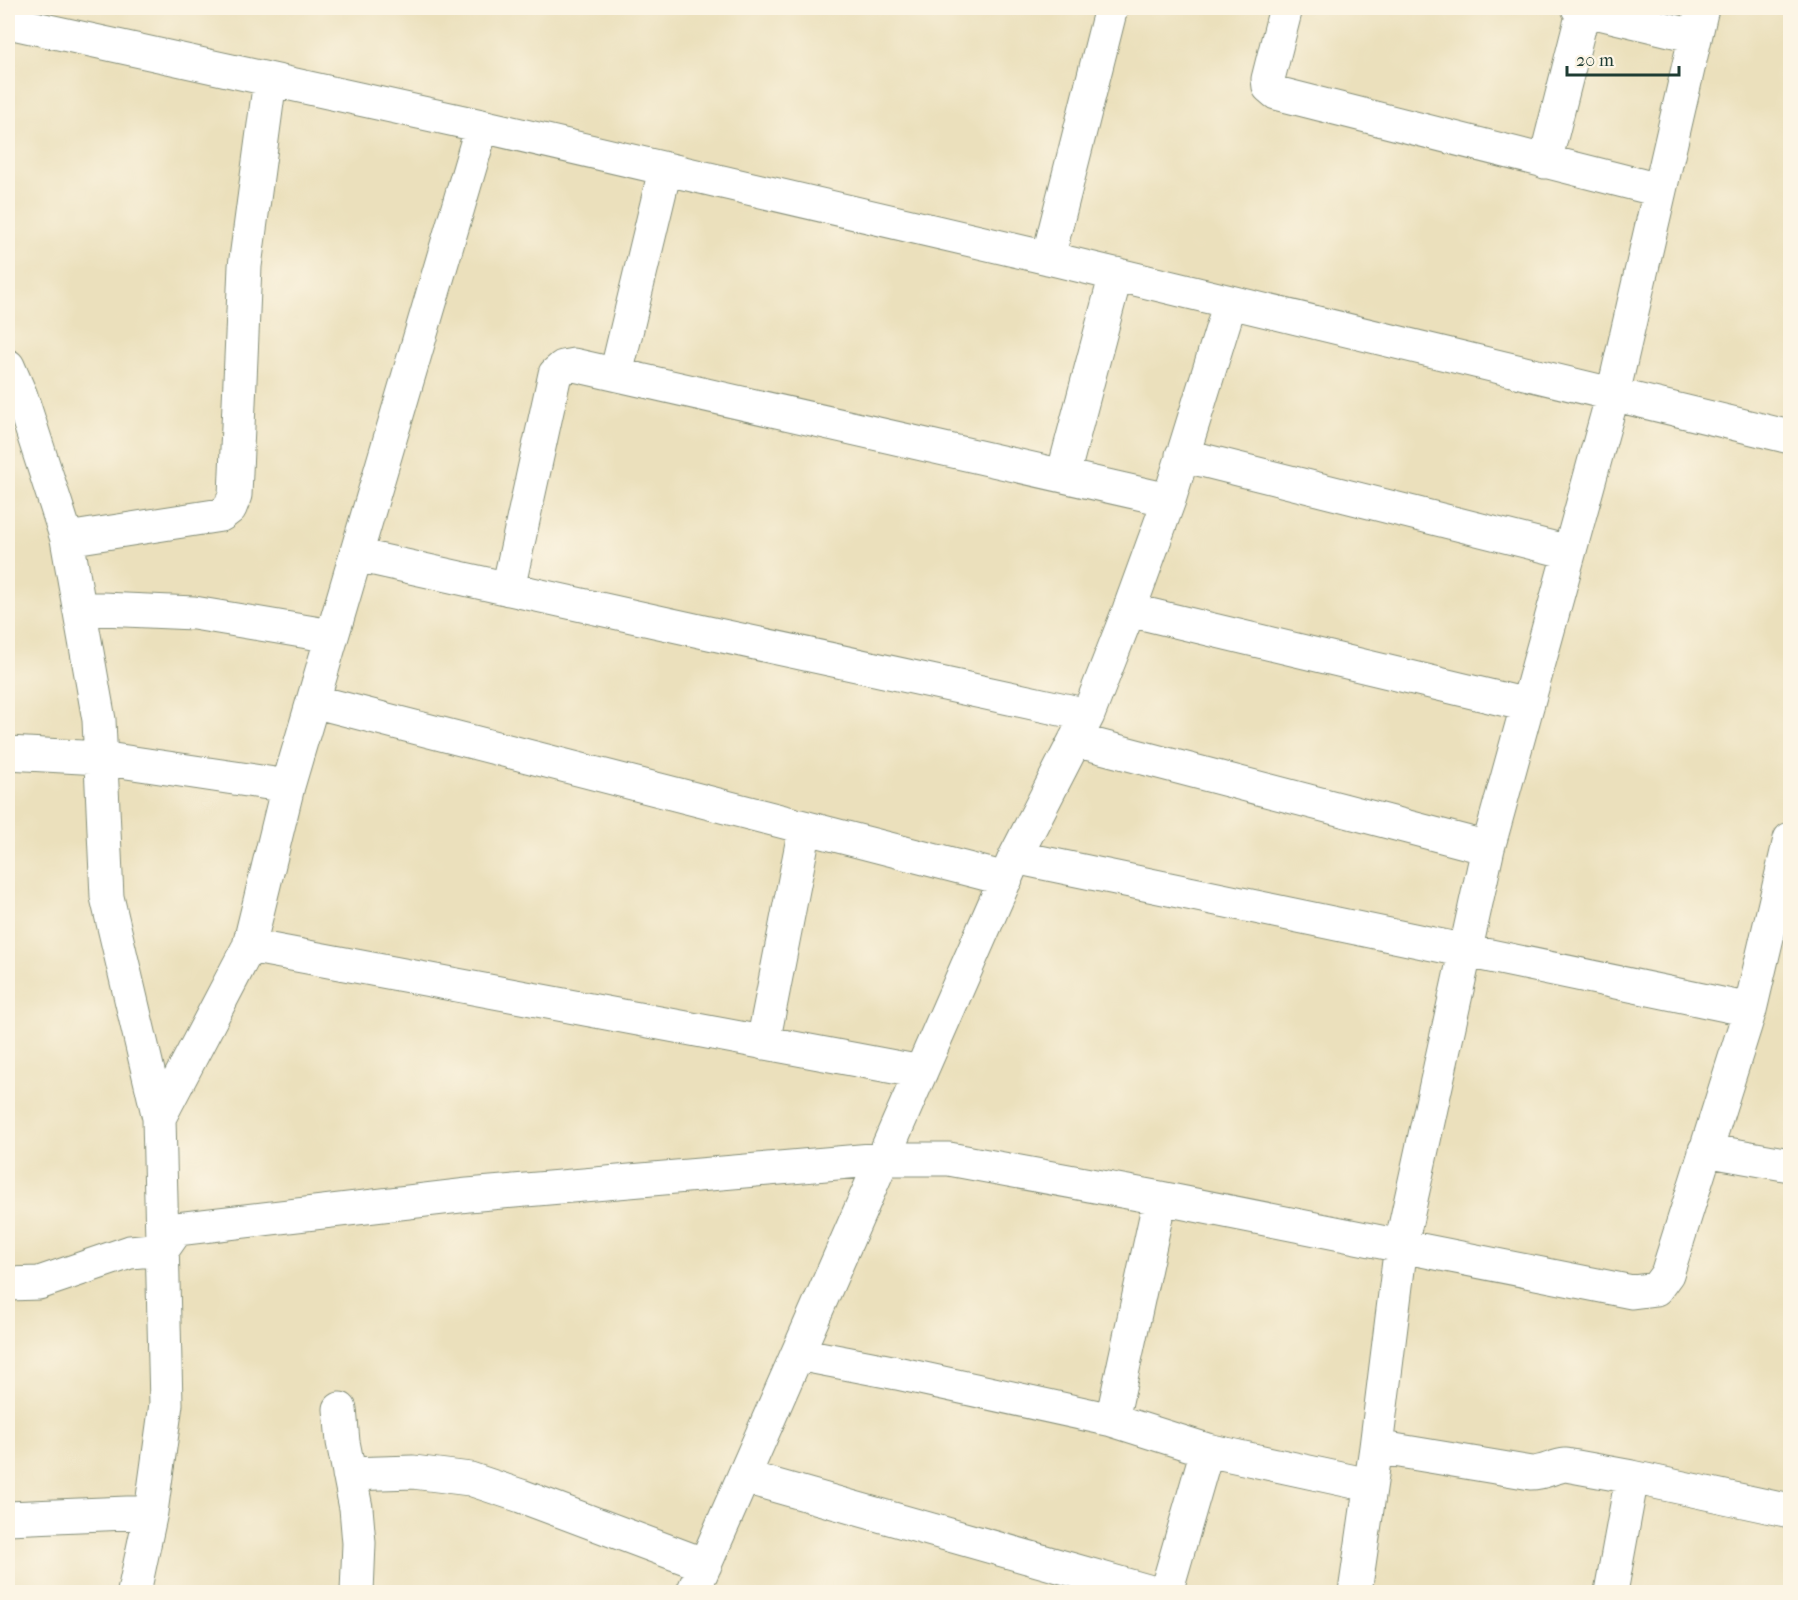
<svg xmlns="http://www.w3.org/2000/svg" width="1798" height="1600" viewBox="0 0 1798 1600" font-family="'IM FELL French Canon',serif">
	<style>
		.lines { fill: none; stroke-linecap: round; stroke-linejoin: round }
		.minor-casing { stroke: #858e78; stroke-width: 35 }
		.minor { stroke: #fff; stroke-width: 33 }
	</style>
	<rect width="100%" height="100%" fill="#fcf5e5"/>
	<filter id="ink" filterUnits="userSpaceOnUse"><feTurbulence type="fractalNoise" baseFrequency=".0167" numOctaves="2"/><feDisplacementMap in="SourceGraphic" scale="12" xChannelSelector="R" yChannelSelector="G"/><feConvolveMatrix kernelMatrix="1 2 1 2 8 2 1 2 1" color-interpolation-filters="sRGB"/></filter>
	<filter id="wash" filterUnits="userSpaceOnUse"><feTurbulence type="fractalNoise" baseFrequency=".008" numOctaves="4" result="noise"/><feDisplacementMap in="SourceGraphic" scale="24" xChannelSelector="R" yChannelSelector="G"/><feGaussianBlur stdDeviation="1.35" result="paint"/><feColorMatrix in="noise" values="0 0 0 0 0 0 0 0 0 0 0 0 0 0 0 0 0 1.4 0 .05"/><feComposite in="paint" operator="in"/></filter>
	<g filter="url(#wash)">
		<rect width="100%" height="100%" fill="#ebe0bc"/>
	</g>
	<g filter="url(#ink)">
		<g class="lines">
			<defs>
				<path id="minor" d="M1286 8 1268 79 1269 87 1276 93 1659 190
					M1578 8 1695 36
					M8 22 482 126 1048 258 1790 437
					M1545 162 1584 8
					M1048 258 1111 8
					M8 366 21 396 67 539 99 720 107 897 159 1118
					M616 374 665 170
					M1182 455 1569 552
					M1063 475 1116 274
					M67 539 221 515 230 508 235 495 245 266 270 80
					M356 555 704 632 1088 715
					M508 589 555 374 563 367 574 365 1169 500
					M79 608 194 613 332 636
					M1129 610 1527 705
					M313 701 1006 879
					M1075 740 1488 848
					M8 753 100 758 288 786
					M1015 857 1088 715 1129 610 1169 500 1230 303
					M249 946 921 1072
					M763 1043 805 828
					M1705 1150 1790 1165
					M1160 1198 1112 1420 1207 1450 1166 1592
					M8 1284 39 1283 130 1252 163 1249 177 1229 468 1195 883 1159H949L1160 1198 1632 1292 1656 1289 1667 1274 1750 1010 1790 839
					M798 1354 897 1373 1112 1420
					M340 1409 343 1442 356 1508 359 1543 357 1592
					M1376 1447 1531 1473C1545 1473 1553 1466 1566 1465L1632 1477 1790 1511
					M1207 1450 1369 1485
					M349 1474 413 1472 470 1479 521 1496 705 1565
					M745 1477 1151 1592
					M8 1518 151 1512
					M134 1592 151 1512 166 1404 159 1118 249 946 288 786 482 126
					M693 1592 1015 857 1750 1010
					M1355 1592 1376 1447 1401 1245 1488 848 1613 394 1702 8
					M1611 1592 1632 1477"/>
			</defs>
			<use href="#minor" class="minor-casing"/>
			<use href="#minor" class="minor"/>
		</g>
	</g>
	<rect width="1798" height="1600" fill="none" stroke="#fcf5e5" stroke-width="30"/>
	<path d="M1567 66v9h112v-9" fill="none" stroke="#1f3d34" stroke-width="3"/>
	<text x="1576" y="66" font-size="18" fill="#1f3d34" stroke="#fcf5e5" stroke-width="4.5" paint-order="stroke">20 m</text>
</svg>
